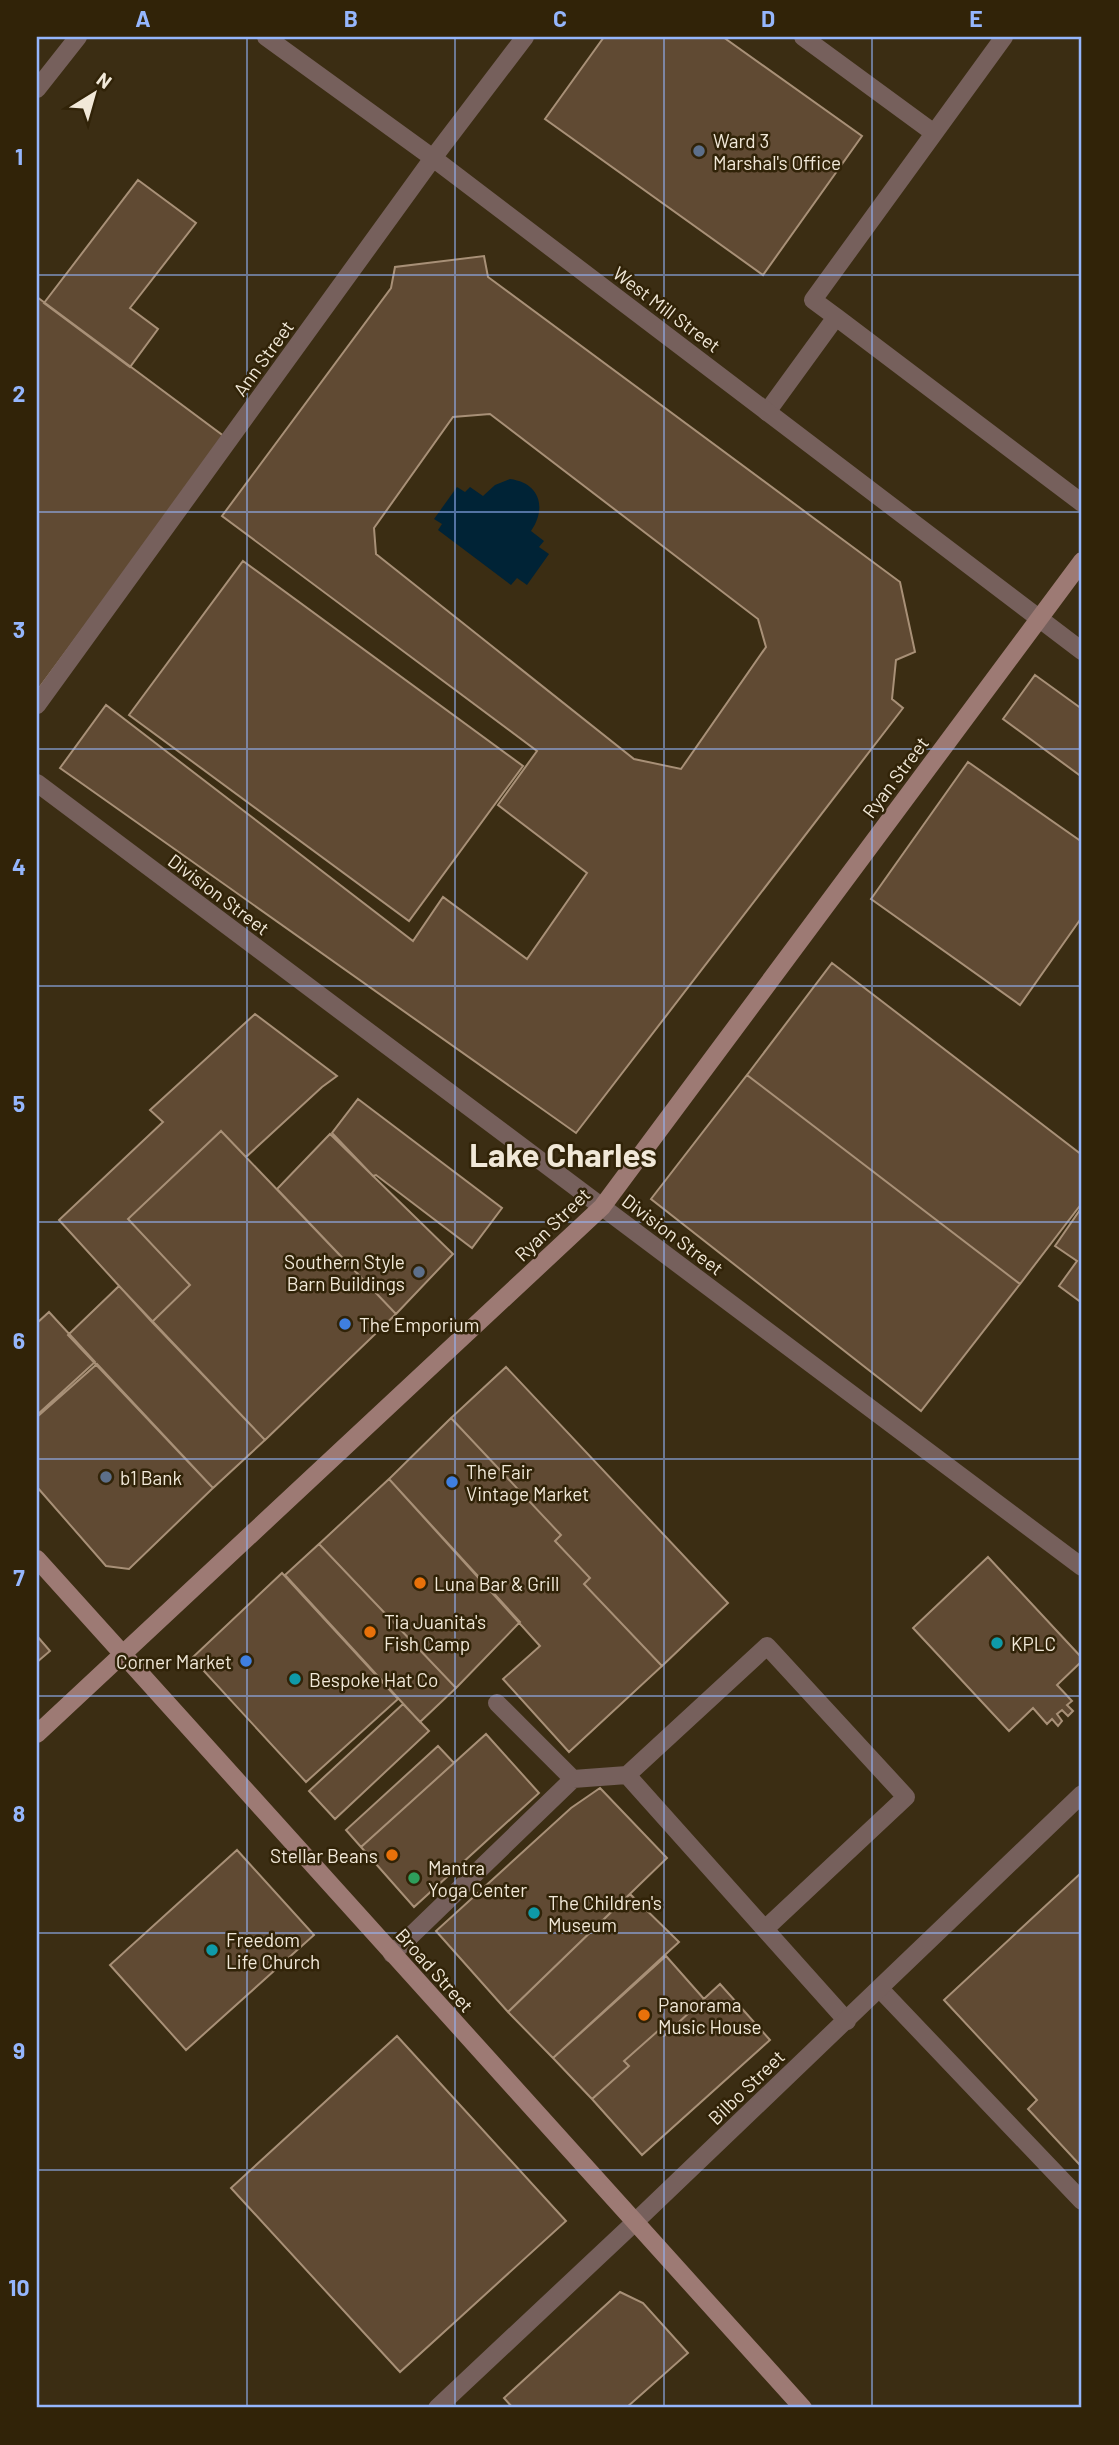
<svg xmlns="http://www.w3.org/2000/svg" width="1119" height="2445" viewBox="0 0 1119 2445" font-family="Barlow,sans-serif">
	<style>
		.water { fill: #002336 }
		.building { fill: #604a33; stroke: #a89077; stroke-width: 2; fill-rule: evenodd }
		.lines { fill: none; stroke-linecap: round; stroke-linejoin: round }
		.service { stroke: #76605c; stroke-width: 18 }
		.minor { stroke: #76605c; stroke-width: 18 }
		.secondary { stroke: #9d7a74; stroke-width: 18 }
		.grid { fill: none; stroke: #95b6fd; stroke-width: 2; stroke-opacity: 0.55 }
		.service-dot { fill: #5c6f8a; stroke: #312308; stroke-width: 2.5 }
		.shop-dot { fill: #3f7fe0; stroke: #312308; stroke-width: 2.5 }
		.food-dot { fill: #e8710a; stroke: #312308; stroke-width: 2.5 }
		.culture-dot { fill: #0f9aa8; stroke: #312308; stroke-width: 2.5 }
		.leisure-dot { fill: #2e9e5b; stroke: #312308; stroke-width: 2.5 }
		.labels { text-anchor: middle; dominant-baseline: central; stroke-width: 5; stroke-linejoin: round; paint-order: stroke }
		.poi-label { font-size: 19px; fill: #f1e8d8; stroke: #312308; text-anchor: start }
		.street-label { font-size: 19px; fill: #f1e8d8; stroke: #312308 }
		.town-label { font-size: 33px; font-weight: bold; fill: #f1e8d8; stroke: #312308 }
		.neatline { fill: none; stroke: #95b6fd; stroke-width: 2.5 }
		.grid-label { font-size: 23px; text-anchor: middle; font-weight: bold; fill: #95b6fd }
	</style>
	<rect width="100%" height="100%" fill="#3b2d13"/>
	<path class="water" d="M510 479C540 483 547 508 531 531L544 541 539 547 549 554 527 585 517 578 511 585 438 530 442 524 434 519 457 487 465 492 470 487 483 496 495 485Z"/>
	<path class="building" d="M604 37H723L862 136 763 275 545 119Z
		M138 180 196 223 130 308 158 329 130 367 44 303Z
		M484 256 488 277 900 582 915 652 896 660 892 699 903 708 576 1133 60 768 106 705 413 941 443 897 527 959 587 873 498 805 537 751 222 516 391 288 395 267ZM490 414 758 619 766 647 681 769 634 759 376 554 374 528 453 417Z
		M37 297 225 437 37 691Z
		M243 561 523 766 409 921 129 715Z
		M1035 675 1082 709V777L1003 719Z
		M968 762 1082 842V917L1020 1005 871 899Z
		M832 963 1082 1155V1203L1020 1284 747 1075Z
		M255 1014 337 1076 322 1087 246 1157 221 1131 128 1219 190 1285 152 1322 59 1220 163 1122 150 1110Z
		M747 1075 1020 1284 921 1411 651 1199Z
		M358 1099 502 1208 472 1248 376 1175 373 1176 332 1133Z
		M221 1131 396 1314 265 1440 152 1322 190 1285 128 1219Z
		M330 1134 453 1254 396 1314 277 1189Z
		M1082 1207V1303L1059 1286 1077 1261 1055 1246Z
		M119 1286 265 1440 213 1488 68 1335Z
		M49 1312 95 1362 37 1415V1323Z
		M97 1364 213 1488 129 1569 106 1566 37 1487V1417Z
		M506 1367 728 1603 662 1666 584 1584 590 1578 555 1541 561 1535 451 1418Z
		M451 1418 561 1535 555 1541 590 1578 584 1584 662 1666 569 1752 503 1679 540 1646 389 1479Z
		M389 1479 520 1622 456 1688 319 1544Z
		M319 1544 456 1688 420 1722 285 1575Z
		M988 1557 1082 1658V1661L1057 1685 1072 1701 1067 1705 1073 1711 1068 1716 1062 1710 1057 1714 1062 1721 1058 1726 1052 1719 1047 1724 1033 1708 1009 1731 913 1628Z
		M282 1573 398 1699 306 1782 192 1658Z
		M37 1636 50 1651 37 1662Z
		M403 1704 429 1731 335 1819 309 1791Z
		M486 1734 539 1793 414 1907 361 1847Z
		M438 1746 454 1763 361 1847 346 1830Z
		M600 1788 667 1858 508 2012 436 1931 571 1808Z
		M237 1850 314 1935 186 2050 110 1965Z
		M1082 1872V2161L1079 2164 1028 2109 1037 2100 944 2000Z
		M630 1894 679 1942 553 2058 508 2012Z
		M666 1956 704 1999 664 2036 659 2030 624 2061 629 2066 592 2099 553 2058Z
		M720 1984 770 2040 642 2155 592 2099 629 2066 624 2061 659 2030 664 2036Z
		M397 2036 566 2221 400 2372 231 2188Z
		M620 2292 643 2303 688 2353 626 2408H513L504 2398Z"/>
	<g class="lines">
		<path class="service" d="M803 37 934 133
			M836 317 1082 503
			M767 412 836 317 813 300 1004 37
			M497 1703 573 1779
			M765 1929 906 1797 767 1646 627 1775C700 1857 773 1939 847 2021
			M392 1954 573 1779 627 1775
			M880 1989 1082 2201"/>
		<path class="minor" d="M266 37 433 158 1082 651
			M37 89 78 37
			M37 705 433 158 525 37
			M37 783 1082 1567
			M437 2408 634 2223 1082 1794"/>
		<path class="secondary" d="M37 1559 803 2408
			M37 1734 602 1207 1082 561"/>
	</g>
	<path class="grid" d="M247 37V2408M455 37V2408M664 37V2408M872 37V2408M37 275H1082M37 512H1082M37 749H1082M37 986H1082M37 1222H1082M37 1459H1082M37 1696H1082M37 1933H1082M37 2170H1082"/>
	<g class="service-dot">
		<circle cx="699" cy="151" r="7"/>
		<circle cx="419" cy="1272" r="7"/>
		<circle cx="106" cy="1477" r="7"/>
	</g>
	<g class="shop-dot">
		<circle cx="345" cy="1324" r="7"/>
		<circle cx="452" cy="1482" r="7"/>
		<circle cx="246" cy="1661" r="7"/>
	</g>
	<g class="food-dot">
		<circle cx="420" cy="1583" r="7"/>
		<circle cx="370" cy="1632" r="7"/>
		<circle cx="392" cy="1855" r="7"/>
		<circle cx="644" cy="2015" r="7"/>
	</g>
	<g class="culture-dot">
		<circle cx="997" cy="1643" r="7"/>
		<circle cx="295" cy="1679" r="7"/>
		<circle cx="534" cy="1913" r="7"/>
		<circle cx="212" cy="1950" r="7"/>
	</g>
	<circle class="leisure-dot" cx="414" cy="1878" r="7"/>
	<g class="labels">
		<g class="poi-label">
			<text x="713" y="140">Ward 3<tspan x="713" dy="22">Marshal's Office</tspan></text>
			<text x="405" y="1261" text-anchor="end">Southern Style<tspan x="405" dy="22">Barn Buildings</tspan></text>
			<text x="359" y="1324">The Emporium</text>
			<text x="466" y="1471">The Fair<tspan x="466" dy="22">Vintage Market</tspan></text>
			<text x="120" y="1477">b1 Bank</text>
			<text x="434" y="1583">Luna Bar &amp; Grill</text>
			<text x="384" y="1621">Tia Juanita's<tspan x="384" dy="22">Fish Camp</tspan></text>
			<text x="1011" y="1643">KPLC</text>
			<text x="232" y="1661" text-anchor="end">Corner Market</text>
			<text x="309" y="1679">Bespoke Hat Co</text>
			<text x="378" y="1855" text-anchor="end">Stellar Beans</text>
			<text x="428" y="1867">Mantra<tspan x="428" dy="22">Yoga Center</tspan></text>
			<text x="548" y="1902">The Children's<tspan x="548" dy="22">Museum</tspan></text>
			<text x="226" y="1939">Freedom<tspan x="226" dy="22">Life Church</tspan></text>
			<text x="658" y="2004">Panorama<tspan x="658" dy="22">Music House</tspan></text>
		</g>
		<g class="street-label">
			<text transform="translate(667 309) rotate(37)">West Mill Street</text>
			<text transform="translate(263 358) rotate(-54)">Ann Street</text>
			<text transform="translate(895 777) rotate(-53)">Ryan Street</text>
			<text transform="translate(219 894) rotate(37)">Division Street</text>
			<text transform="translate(552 1224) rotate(-44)">Ryan Street</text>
			<text transform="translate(673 1234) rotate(37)">Division Street</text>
			<text transform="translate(435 1970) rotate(48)">Broad Street</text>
			<text transform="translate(746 2087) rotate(-44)">Bilbo Street</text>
		</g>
		<g class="town-label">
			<text x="563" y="1154">Lake Charles</text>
		</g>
	</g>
	<rect width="1119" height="2445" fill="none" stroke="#312308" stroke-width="77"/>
	<g transform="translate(94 94) rotate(37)" stroke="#312308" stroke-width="5" paint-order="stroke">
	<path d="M0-5L12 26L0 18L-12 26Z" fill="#f1e8d8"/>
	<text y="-10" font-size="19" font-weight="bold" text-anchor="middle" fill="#f1e8d8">N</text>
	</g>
	<rect x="38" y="38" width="1042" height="2368" class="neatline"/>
	<g class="grid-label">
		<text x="143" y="27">A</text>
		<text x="351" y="27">B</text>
		<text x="560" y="27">C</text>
		<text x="768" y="27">D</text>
		<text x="976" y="27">E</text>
		<text x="19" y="165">1</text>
		<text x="19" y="402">2</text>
		<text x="19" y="638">3</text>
		<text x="19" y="875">4</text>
		<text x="19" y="1112">5</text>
		<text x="19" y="1349">6</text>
		<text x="19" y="1586">7</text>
		<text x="19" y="1822">8</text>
		<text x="19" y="2059">9</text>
		<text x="19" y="2296">10</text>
	</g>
</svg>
